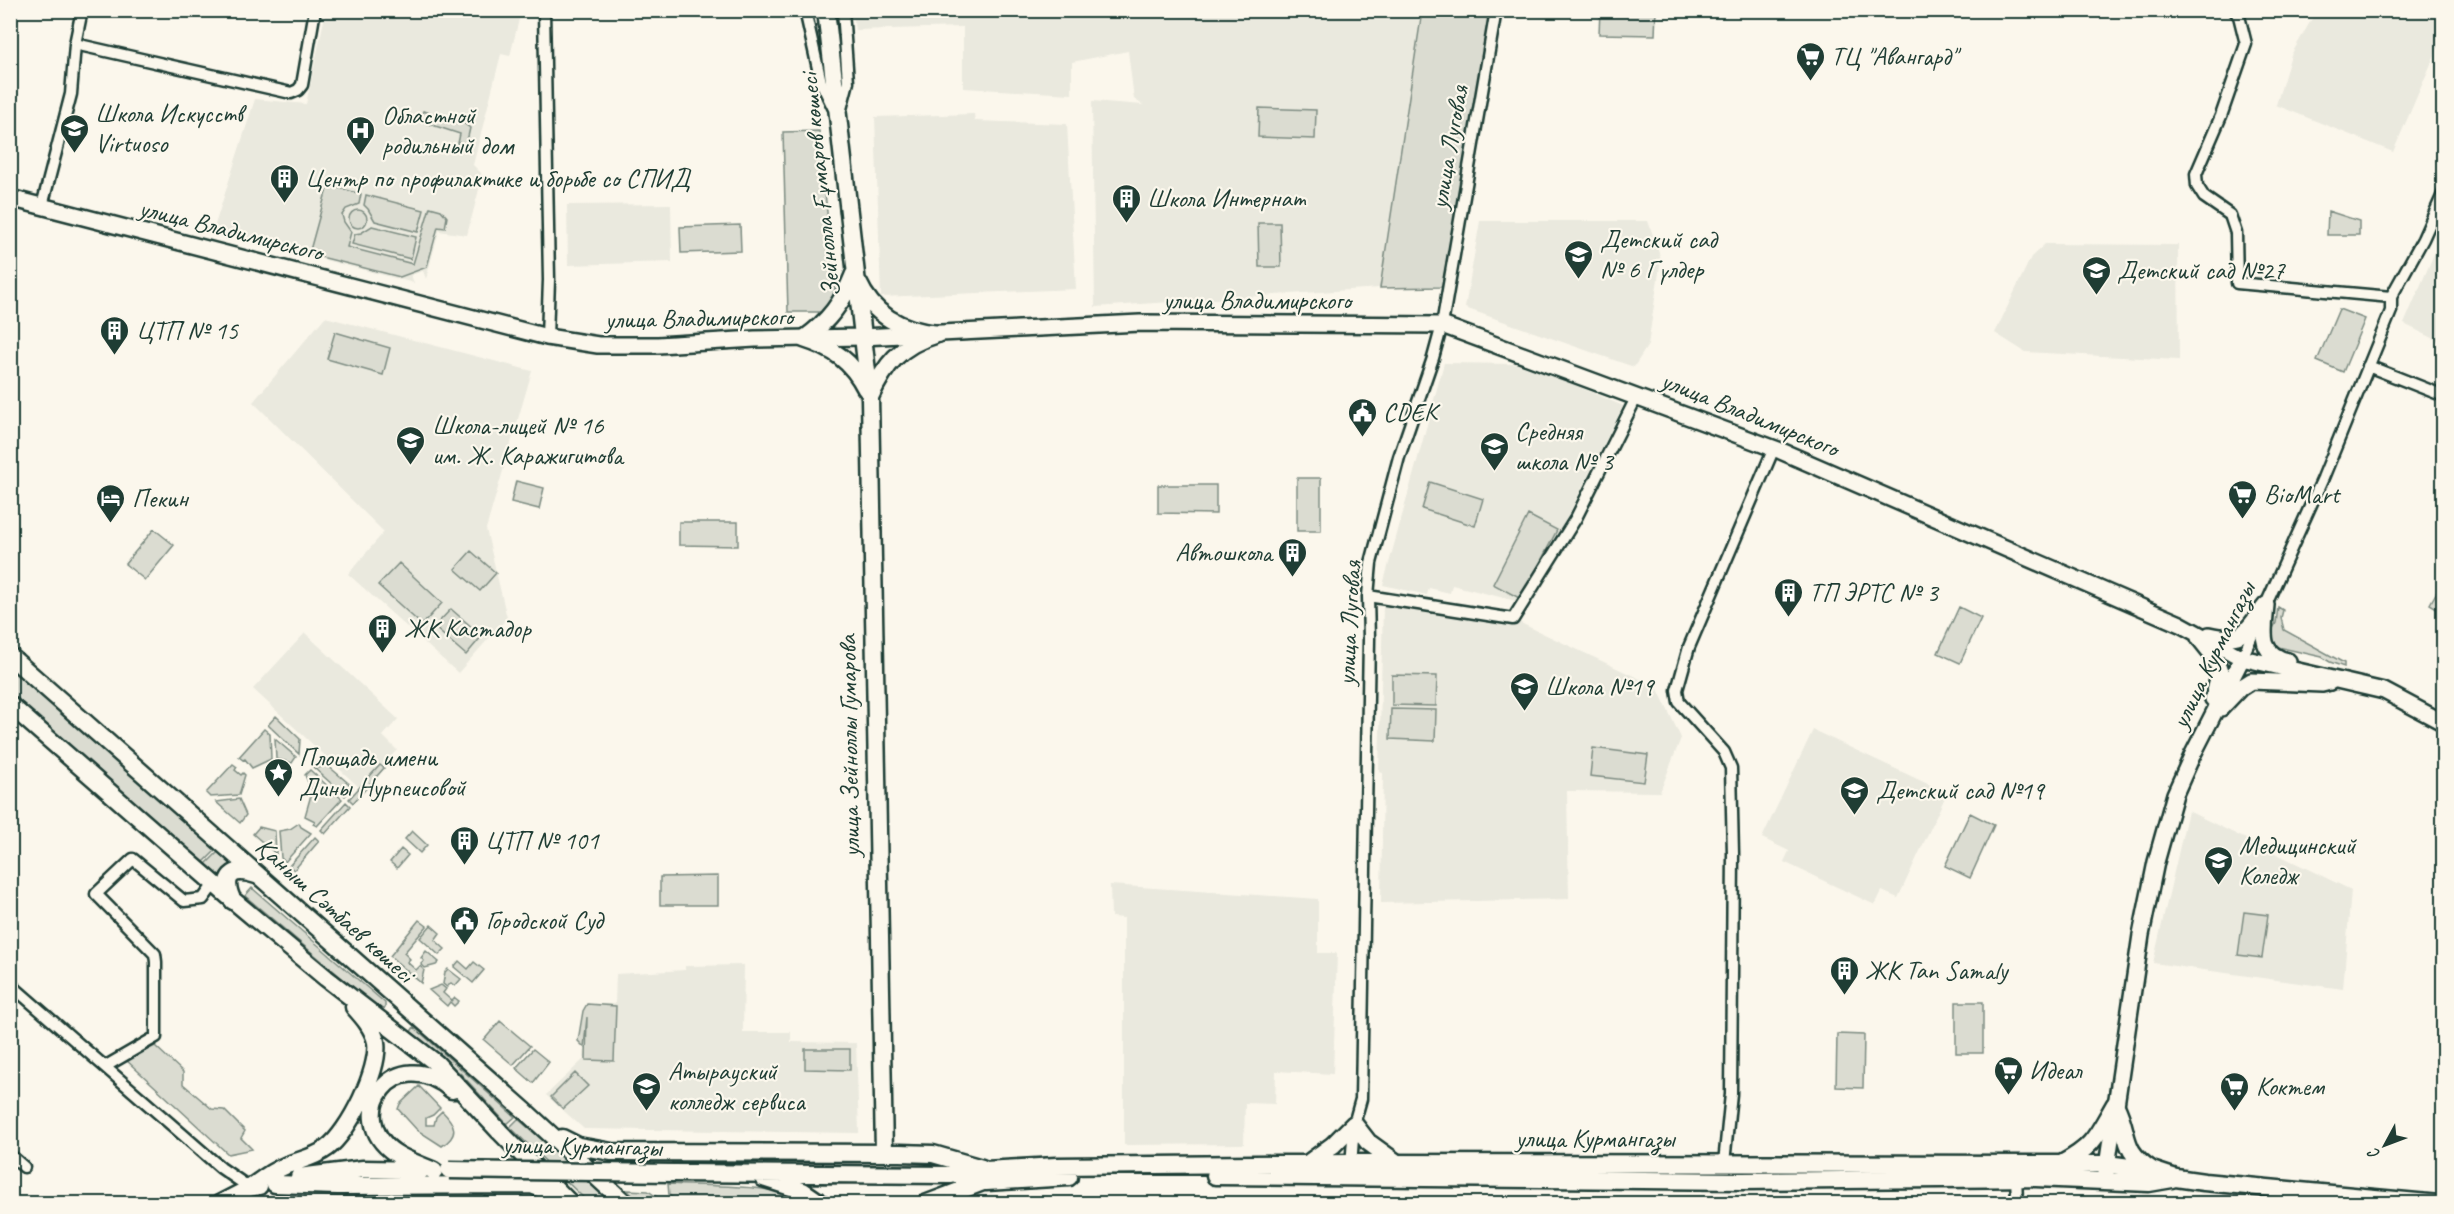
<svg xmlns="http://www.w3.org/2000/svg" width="2454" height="1214" viewBox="0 0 2454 1214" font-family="Caveat,sans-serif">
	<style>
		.built { fill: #eae9de }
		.green { fill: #dbdcd1; stroke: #7d8c82; stroke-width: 1.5 }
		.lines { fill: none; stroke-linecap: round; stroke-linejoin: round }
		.street-casing { stroke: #1f3d34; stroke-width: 15 }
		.secondary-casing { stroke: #1f3d34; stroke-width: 20 }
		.primary-casing { stroke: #1f3d34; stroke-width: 21 }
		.street { stroke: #fbf7ec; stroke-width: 10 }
		.secondary { stroke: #fbf7ec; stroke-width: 15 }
		.primary { stroke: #fbf7ec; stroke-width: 16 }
		.primary-bridge-casing { stroke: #1f3d34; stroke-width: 21; stroke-linecap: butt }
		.primary-bridge { stroke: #fbf7ec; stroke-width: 16 }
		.labels { text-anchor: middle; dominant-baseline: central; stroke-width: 4.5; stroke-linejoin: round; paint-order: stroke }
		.poi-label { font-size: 26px; fill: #1f3d34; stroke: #fbf7ec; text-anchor: start }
		.street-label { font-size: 26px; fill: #1f3d34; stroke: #fbf7ec }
	</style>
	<rect width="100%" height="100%" fill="#fbf7ec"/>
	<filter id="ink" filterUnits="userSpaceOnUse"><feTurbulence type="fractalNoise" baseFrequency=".0167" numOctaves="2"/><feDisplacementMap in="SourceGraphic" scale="12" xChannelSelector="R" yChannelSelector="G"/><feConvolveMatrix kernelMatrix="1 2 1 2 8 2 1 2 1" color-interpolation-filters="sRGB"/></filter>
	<g filter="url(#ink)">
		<path class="built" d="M2317 10 2443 11V36L2393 152 2276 105 2291 55Z
			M326 11H521L510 56 501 54 473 165 481 173 482 178 467 235 439 231 426 279 423 271 411 275 414 283 213 231 255 99 306 104Z
			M853 11H1422L1380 288 1095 307 1092 101 1143 105 1134 99 1128 51 1072 62V94L963 88V27L855 30Z
			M974 114 975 121 1067 124 1076 289 881 297 875 117Z
			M671 204 672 262 568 265 567 205Z
			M1480 221H1648L1661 259 1648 345 1634 367 1465 308Z
			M2443 233V343L2404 324Z
			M2045 244 2178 245 2179 360 2025 352 1995 333 2031 257Z
			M325 317 532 371 486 529 507 618 458 673 348 574 384 532 253 402Z
			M1444 363 1516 364 1563 380 1623 406 1524 603 1452 585 1450 593 1429 588 1427 595 1383 585Z
			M1383 605 1508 617 1657 687 1681 738 1660 792 1567 791 1569 899 1381 903 1383 773 1379 772Z
			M305 633 398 719 383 736 397 750 361 789 253 689Z
			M1813 730 1947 793 1898 898 1882 891 1875 905 1784 862 1789 851 1762 838Z
			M2188 811 2351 890 2343 989 2153 963Z
			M1110 885 1318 899V953H1337L1333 1074 1276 1071 1275 1104 1245 1103 1244 1144 1124 1145V918L1111 917Z
			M744 965 743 1032H791V1042L856 1043 859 1133 584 1129 546 1095 584 1059 587 1004H615L616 974 685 970V966Z"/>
		<path class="green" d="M1422 11H1491L1442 287 1380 288Z
			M1600 11H1656L1655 35 1599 34Z
			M1259 108 1316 110 1315 139 1258 137Z
			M423 111 462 122 470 128 465 150 457 148 460 134 420 121Z
			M819 131 835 293 826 312H788L783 132Z
			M328 185 361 194 359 204 346 209 342 215 344 222 351 232 347 247 413 264 430 207 441 210 447 217 445 228 438 227 427 267 400 277 309 254Z
			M366 195 424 210 418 232 375 221 368 209 364 205Z
			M349 219a9 9 0 1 1 18 0a9 9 0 1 1-18 0Z
			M2328 211 2359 221V235H2327Z
			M1258 223H1280L1281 267H1259Z
			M740 225 741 251 681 253 680 227Z
			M372 226 416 237 411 259 352 244 355 234 361 233Z
			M2339 309 2365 319 2343 372 2317 361Z
			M335 332 390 348 383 375 327 359Z
			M1297 478H1321V531H1297Z
			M516 481 544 488 539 509 511 502Z
			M1430 482 1483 499 1475 526 1422 509Z
			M1158 485H1216V514L1158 513Z
			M1528 515 1557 530 1521 599 1493 584Z
			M679 522H738V546L679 545Z
			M154 529 174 545 145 580 125 564Z
			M471 551 496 573 480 591 455 569Z
			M399 563 442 603 422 625 378 585Z
			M2443 581V612L2430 604Z
			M1959 607 1981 618 1960 663 1938 653Z
			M2278 607 2283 610 2281 618 2284 630 2344 663V667L2330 662 2322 657 2274 646 2270 634 2276 623Z
			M451 609 482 636 466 655 434 627Z
			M11 668 216 850 201 865 11 694Z
			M1392 675 1437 676 1436 706 1392 705Z
			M1391 709 1436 710 1435 741 1390 739Z
			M276 716 300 739 299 754 268 725Z
			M264 729 270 734 271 759 252 768 245 759 243 760 239 757Z
			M275 739 296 757 292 763 276 759Z
			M1593 748 1648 755 1644 782 1590 776Z
			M233 764 237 767 235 770 241 775 243 773 245 775 239 795 210 797 206 793Z
			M327 765 353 787 345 796 313 767 318 768Z
			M380 765 384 768 353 803 349 799Z
			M310 770 332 790 312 791 305 775Z
			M336 794 342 799 317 826 313 824 315 821 305 816 311 795Z
			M239 799 246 815 240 823 216 802Z
			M346 802 350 806 325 834 321 830Z
			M1970 813 1994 825 1970 878 1945 866Z
			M299 823 301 827 311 833 285 862 281 858 279 831 290 829Z
			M259 827 275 831 276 854 253 834Z
			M412 831 427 845 420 853 405 839Z
			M315 837 319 841 294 870 289 866Z
			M401 849 408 855 397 868 390 862Z
			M218 852 234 867 221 883 203 867Z
			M718 876V905H660V877Z
			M252 888 385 1003V1008L380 1010 245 896Z
			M2244 912 2268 915 2262 958 2238 955Z
			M419 920 427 926 404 953 410 959 407 962 416 970 420 966 424 970 421 983 390 956Z
			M431 925 440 933 435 940 445 949 439 955 420 938Z
			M426 951 439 962 436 965 425 968 421 964 424 961 421 958Z
			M459 961 468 969 474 962 484 970 473 983 454 967Z
			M448 969 461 979 455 986 451 983 447 987 443 984 445 972Z
			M441 985 446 989 443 993 452 1001 455 998 459 1001 454 1006 450 1002 447 1006 429 990Z
			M1956 1002H1983V1053H1956Z
			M587 1004 616 1006 614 1061 586 1060 587 1017 584 1047 578 1041 583 1011Z
			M500 1021 530 1046 513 1065 484 1040Z
			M414 1027 515 1117 507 1124 461 1074 410 1033Z
			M1837 1034 1864 1035 1863 1088 1836 1087Z
			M155 1046 183 1072V1084L212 1109 224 1110 245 1131 241 1138 252 1149 228 1154 126 1060Z
			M533 1049 549 1062 533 1083 516 1068Z
			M805 1049H850V1070L805 1069Z
			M575 1073 588 1086 563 1109 551 1097Z
			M419 1086 440 1108 433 1115 426 1118V1125H434L436 1117 442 1111C454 1123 461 1134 442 1146L417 1130 398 1109 400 1104Z
			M518 1119 615 1203H589L510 1127Z
			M668 1184C714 1187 773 1183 815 1203H680L669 1195Z
			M627 1190 648 1191 666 1203H641Z"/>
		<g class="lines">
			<defs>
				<path id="street" d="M544 10 549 280 547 337
					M805 10 821 82 833 107
					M2234 10 2239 16 2246 44 2221 116 2196 174 2197 186 2204 197 2230 215 2236 233 2237 283 2391 297
					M75 44 291 93 298 90 302 85 315 10
					M841 109 848 82 843 10
					M42 206 71 94 75 44 82 10
					M2368 366 2444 396
					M1368 596 1513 619 1576 518 1637 396
					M2242 658 2323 478 2391 311V297L2423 239 2444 192
					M10 984 221 1168 250 1188
					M106 1066 156 1037V962L155 954 96 894 133 859 184 901 203 899 214 884
					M10 1155 24 1167
					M1724 1163 1731 1094 1733 854 1731 768 1724 752 1679 702 1677 690 1689 647 1774 448
					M1351 1167 1354 1124 1361 1099 1369 639 1368 596 1371 563 1399 457 1433 358 1442 325 1496 10
					M2016 1173 2017 1204"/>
				<path id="secondary" d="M10 198 547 337 598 345H658L755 339 862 337 1140 323 1442 325 1781 451 2180 624 2242 658 2384 691 2444 723
					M2266 605C2264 631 2257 654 2288 661
					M2209 635C2246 643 2245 631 2266 605
					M2199 638 2215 658 2220 672 2213 699
					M2221 708 2240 688 2251 681 2322 684 2330 682
					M2105 1180 2141 935 2156 862 2175 794 2192 756 2242 658"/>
				<path id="primary" d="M826 10 870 398 884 1153
					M858 282C873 316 904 331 938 334
					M804 339C833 348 852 361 866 389
					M804 339C829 321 843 302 854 274
					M870 397C885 365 900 345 935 335
					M10 656 524 1110 626 1204
					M10 705 234 901 326 978 436 1063 500 1132 571 1204
					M233 901C221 877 232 866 256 875
					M2115 1104C2131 1135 2119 1149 2152 1170
					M562 1138 578 1146 612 1152 900 1153 933 1154 982 1168
					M1307 1164 1333 1145 1354 1124 1368 1142 1397 1163
					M2061 1164C2094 1147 2097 1135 2115 1104
					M434 1171C421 1165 407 1161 395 1153 341 1116 395 1040 452 1090
					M673 1173 951 1175 967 1171 1056 1166 1351 1163 2107 1164 2152 1170 2176 1178 2204 1182 2439 1204
					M1215 1176 1742 1181 2036 1178 2149 1183 2172 1179
					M299 1177 363 1169 422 1170
					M763 1178 803 1191 822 1204
					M963 1179 986 1182 1069 1177
					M275 1184 338 1186 532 1185 556 1195
					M250 1188C261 1180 272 1171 285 1166 299 1160 314 1158 327 1148 349 1132 380 1069 376 1042 373 1028 363 1017 354 1007
					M219 1204 250 1188 259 1186
					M925 1204 983 1182"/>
			</defs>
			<use href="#street" class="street-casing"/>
			<use href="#secondary" class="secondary-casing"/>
			<use href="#primary" class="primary-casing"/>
			<use href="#street" class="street"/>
			<use href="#secondary" class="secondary"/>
			<use href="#primary" class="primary"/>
			<defs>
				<path id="primary-bridge" d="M449 1170 673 1173"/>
			</defs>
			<use href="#primary-bridge" class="primary-bridge-casing"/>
			<use href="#primary-bridge" class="primary-bridge"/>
		</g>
	</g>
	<defs>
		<symbol id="supermarket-pin" viewBox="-11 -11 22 30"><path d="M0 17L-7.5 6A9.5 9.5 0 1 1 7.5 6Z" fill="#1f3d34" stroke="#fbf7ec"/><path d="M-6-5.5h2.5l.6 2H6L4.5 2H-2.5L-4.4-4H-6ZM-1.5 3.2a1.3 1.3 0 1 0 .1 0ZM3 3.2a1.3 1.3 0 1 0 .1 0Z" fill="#fff"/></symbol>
		<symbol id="school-pin" viewBox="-11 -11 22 30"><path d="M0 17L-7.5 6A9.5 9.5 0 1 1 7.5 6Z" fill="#1f3d34" stroke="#fbf7ec"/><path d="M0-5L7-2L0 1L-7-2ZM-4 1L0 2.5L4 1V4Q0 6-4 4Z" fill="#fff"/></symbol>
		<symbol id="hospital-pin" viewBox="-11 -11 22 30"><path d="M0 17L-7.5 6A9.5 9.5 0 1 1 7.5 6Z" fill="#1f3d34" stroke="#fbf7ec"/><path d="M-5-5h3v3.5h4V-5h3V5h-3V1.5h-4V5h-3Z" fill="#fff"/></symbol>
		<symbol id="building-pin" viewBox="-11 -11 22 30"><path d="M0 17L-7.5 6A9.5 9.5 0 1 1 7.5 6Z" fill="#1f3d34" stroke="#fbf7ec"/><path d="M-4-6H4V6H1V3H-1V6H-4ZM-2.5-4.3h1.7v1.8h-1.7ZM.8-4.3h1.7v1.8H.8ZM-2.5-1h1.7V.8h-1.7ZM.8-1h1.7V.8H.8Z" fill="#fff"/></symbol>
		<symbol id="civic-pin" viewBox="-11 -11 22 30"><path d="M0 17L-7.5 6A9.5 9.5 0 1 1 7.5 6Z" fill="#1f3d34" stroke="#fbf7ec"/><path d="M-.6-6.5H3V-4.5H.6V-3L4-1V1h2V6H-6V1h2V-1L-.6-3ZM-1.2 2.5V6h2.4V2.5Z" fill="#fff"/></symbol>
		<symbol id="hotel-pin" viewBox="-11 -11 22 30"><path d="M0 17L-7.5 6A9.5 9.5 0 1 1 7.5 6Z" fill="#1f3d34" stroke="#fbf7ec"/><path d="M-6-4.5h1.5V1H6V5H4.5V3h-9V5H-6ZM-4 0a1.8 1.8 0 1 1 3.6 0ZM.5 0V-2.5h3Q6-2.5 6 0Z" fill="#fff"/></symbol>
		<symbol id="sight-pin" viewBox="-11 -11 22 30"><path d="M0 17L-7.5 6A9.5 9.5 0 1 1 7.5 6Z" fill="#1f3d34" stroke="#fbf7ec"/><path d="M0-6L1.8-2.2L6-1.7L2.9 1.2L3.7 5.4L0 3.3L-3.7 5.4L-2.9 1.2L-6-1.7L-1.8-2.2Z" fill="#fff"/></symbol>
		<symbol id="university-pin" viewBox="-11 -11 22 30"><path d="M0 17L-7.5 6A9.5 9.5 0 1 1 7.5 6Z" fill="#1f3d34" stroke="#fbf7ec"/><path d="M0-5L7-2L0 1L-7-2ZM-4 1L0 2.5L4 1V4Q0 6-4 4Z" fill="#fff"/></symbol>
	</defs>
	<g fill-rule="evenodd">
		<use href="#supermarket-pin" x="1794" y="40" width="33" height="45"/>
		<use href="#school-pin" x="58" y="112" width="33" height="45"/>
		<use href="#hospital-pin" x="344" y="114" width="33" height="45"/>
		<use href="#building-pin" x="268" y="162" width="33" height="45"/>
		<use href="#building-pin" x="1110" y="182" width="33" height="45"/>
		<use href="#school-pin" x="1562" y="238" width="33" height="45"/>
		<use href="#school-pin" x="2080" y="254" width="33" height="45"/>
		<use href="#building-pin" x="98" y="314" width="33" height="45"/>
		<use href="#civic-pin" x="1346" y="396" width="33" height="45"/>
		<use href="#school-pin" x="394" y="424" width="33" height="45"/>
		<use href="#school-pin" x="1478" y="430" width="33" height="45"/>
		<use href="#supermarket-pin" x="2226" y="478" width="33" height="45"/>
		<use href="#hotel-pin" x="94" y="482" width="33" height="45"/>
		<use href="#building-pin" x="1276" y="536" width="33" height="45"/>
		<use href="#building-pin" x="1772" y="576" width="33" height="45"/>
		<use href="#building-pin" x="366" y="612" width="33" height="45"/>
		<use href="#school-pin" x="1508" y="670" width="33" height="45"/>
		<use href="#sight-pin" x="262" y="756" width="33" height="45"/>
		<use href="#school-pin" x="1838" y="774" width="33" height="45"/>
		<use href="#building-pin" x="448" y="824" width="33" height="45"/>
		<use href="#university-pin" x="2202" y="844" width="33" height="45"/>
		<use href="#civic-pin" x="448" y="904" width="33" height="45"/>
		<use href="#building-pin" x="1828" y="954" width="33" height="45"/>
		<use href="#supermarket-pin" x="1992" y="1054" width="33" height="45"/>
		<use href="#university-pin" x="630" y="1070" width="33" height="45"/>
		<use href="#supermarket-pin" x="2218" y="1070" width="33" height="45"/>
	</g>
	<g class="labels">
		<g class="poi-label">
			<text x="1831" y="56">ТЦ "Авангард"</text>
			<text x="95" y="113">Школа Искусств<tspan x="95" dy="30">Virtuoso</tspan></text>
			<text x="382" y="115">Областной<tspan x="382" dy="30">родильный дом</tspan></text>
			<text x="305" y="178">Центр по профилактике и борьбе со СПИД</text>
			<text x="1147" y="198">Школа Интернат</text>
			<text x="1600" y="239">Детский сад<tspan x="1600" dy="30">№ 6 Гүлдер</tspan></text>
			<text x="2117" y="270">Детский сад №27</text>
			<text x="136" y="330">ЦТП № 15</text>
			<text x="1383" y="412">CDEK</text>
			<text x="432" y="425">Школа-лицей № 16<tspan x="432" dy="30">им. Ж. Каражигитова</tspan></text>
			<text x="1515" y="431">Средняя<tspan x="1515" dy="30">школа № 3</tspan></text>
			<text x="2264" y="494">BioMart</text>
			<text x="132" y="498">Пекин</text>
			<text x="1272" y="552" text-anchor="end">Автошкола</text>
			<text x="1809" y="592">ТП ЭРТС № 3</text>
			<text x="404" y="628">ЖК Кастадор</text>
			<text x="1545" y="686">Школа №19</text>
			<text x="299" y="757">Площадь имени<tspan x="299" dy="30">Дины Нурпеисовой</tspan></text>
			<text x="1876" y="790">Детский сад №19</text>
			<text x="485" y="840">ЦТП № 101</text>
			<text x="2239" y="845">Медицинский<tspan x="2239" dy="30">Коледж</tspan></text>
			<text x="486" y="920">Городской Суд</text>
			<text x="1865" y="970">ЖК Tan Samaly</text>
			<text x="2029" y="1070">Идеал</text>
			<text x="668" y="1071">Атырауский<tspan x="668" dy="30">колледж сервиса</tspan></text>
			<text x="2256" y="1086">Коктем</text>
		</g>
		<g class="street-label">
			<text transform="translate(1449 147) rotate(-80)">улица Луговая</text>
			<text transform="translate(820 185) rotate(-96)">Зейнолла Ғұмаров көшесі</text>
			<text transform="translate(231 230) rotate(14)">улица Владимирского</text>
			<text x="1257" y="300">улица Владимирского</text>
			<text transform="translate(699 318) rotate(-1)">улица Владимирского</text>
			<text transform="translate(1750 414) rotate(22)">улица Владимирского</text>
			<text transform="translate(1349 623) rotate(-87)">улица Луговая</text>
			<text transform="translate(2213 655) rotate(-64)">улица Курмангазы</text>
			<text transform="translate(849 746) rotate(-91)">улица Зейноллы Гумарова</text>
			<text transform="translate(335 910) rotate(42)">Қаныш Сәтбаев көшесі</text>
			<text x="1595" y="1138">улица Курмангазы</text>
			<text transform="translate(582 1146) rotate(1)">улица Курмангазы</text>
		</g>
	</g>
	<rect width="2454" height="1214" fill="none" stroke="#fbf7ec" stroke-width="36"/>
	<rect x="18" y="18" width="2418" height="1178" fill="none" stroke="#1f3d34" stroke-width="2" filter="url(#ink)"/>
	<g transform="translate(2385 1145) rotate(229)" stroke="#fbf7ec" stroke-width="4.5" paint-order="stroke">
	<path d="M0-4.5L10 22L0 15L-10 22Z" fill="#1f3d34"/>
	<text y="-9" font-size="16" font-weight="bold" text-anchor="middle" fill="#1f3d34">С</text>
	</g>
</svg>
